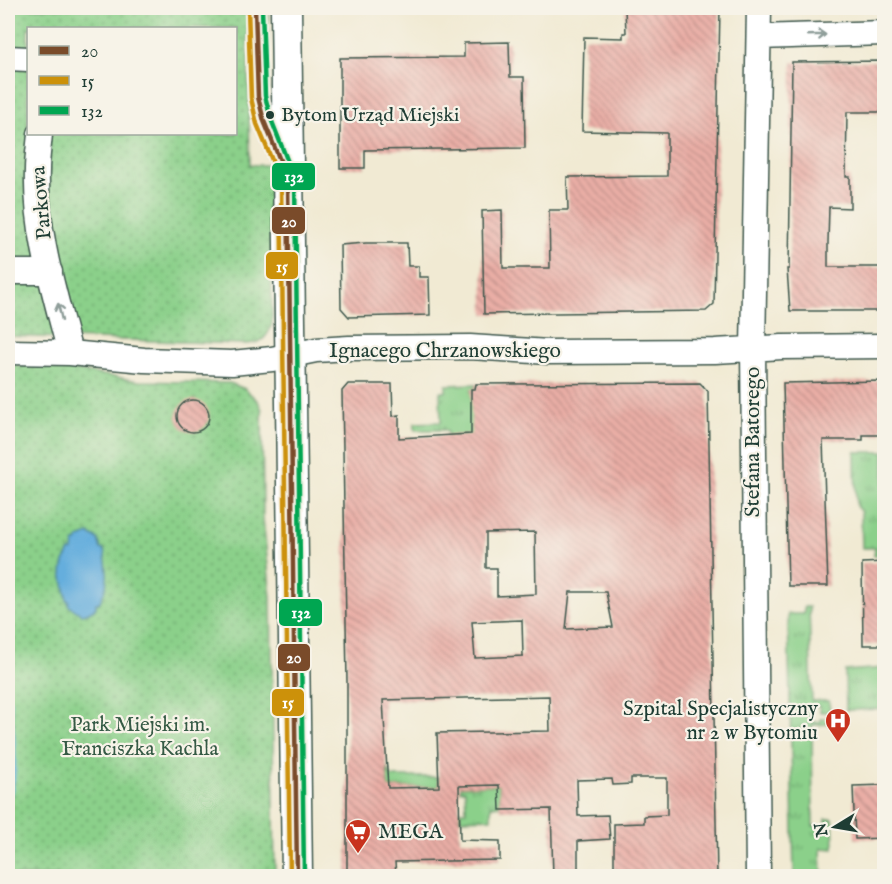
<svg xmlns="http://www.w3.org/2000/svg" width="892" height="884" viewBox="0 0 892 884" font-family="'IM FELL English',serif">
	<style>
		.grass { fill: url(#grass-tufts); stroke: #55865f; stroke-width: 1.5 }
		.park { fill: url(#park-dots); stroke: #55865f; stroke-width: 1.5; fill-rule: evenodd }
		.water { fill: #65aedd; stroke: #427688; stroke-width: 1.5 }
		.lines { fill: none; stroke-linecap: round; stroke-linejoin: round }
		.stream { stroke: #65aedd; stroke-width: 7 }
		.building { fill: url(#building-back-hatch); fill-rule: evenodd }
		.minor-casing { stroke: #3e574c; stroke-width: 27 }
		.major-casing { stroke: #3e574c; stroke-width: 33 }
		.minor { stroke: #fff; stroke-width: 24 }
		.major { stroke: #fff; stroke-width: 30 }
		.bus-1-casing { stroke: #f7f3e8; stroke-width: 9 }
		.bus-2-casing { stroke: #f7f3e8; stroke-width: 9 }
		.bus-3-casing { stroke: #f7f3e8; stroke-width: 9 }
		.bus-1 { stroke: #7a4b2a; stroke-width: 4.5 }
		.bus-2 { stroke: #cc910a; stroke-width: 4.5 }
		.bus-3 { stroke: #00a651; stroke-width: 4.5 }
		.oneway { stroke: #8f9e9a }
		.bus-dot { fill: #1f3d34; stroke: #f7f3e8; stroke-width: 2 }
		.labels { text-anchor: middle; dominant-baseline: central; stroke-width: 4.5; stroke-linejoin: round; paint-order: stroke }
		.bus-label { font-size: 20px; fill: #1f3d34; stroke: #f7f3e8; text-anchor: start }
		.street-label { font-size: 21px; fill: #1f3d34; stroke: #f7f3e8 }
		.poi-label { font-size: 21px; fill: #1f3d34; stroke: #f7f3e8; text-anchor: end }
		.park-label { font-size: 21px; fill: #355a45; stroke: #f7f3e8 }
		.line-badge { stroke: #f7f3e8; stroke-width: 2 }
		.badge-label { font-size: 16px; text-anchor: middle; font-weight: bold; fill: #fff }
	</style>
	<defs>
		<pattern id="grass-tufts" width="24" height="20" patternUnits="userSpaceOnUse" patternTransform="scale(1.5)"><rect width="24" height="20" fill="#8bd08a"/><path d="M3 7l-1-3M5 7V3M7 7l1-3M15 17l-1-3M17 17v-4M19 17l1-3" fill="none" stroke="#71aa72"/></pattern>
		<pattern id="park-dots" width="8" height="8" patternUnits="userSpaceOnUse" patternTransform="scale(1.5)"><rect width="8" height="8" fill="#8bd08a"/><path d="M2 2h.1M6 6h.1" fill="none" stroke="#71aa72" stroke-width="1.8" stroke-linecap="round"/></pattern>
		<pattern id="building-back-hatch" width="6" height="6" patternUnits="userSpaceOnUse" patternTransform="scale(1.5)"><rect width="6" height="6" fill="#eaaea6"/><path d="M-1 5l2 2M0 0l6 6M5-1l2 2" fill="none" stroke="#bd8f88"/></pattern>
	</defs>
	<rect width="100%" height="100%" fill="#f7f3e8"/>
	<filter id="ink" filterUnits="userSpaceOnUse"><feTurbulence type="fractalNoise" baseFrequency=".0167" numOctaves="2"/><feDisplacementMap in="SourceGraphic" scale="12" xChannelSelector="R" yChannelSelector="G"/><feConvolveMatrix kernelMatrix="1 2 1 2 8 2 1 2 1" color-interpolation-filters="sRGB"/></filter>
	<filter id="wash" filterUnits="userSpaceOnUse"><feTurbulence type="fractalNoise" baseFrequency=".008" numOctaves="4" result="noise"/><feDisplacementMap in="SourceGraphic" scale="24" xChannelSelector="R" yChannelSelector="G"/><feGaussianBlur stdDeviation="1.35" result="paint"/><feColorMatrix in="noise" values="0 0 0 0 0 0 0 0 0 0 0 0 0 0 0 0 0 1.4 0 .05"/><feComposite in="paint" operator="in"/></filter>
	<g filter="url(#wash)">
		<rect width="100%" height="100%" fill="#f1ead3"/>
		<path class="grass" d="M263 8H268L269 90 264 86Z
			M476 384 475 389 471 390 476 436 448 435 446 430H415V423L441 422 440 392H446V385Z
			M855 452H884V555L874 556 875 548H862L861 512 856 506Z
			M804 607H809L812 701H829L830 712H820L819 706 809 707 810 722H820V719L830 718V724L812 725 813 826H826V819H833L834 849 821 848 822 875H832L831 876H794L788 614H804Z
			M884 668V709L846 710 845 671Z
			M387 767 392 777H438L439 787 388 788Z
			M499 785 500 805 491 806V818L460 819V811H466L465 790H460L461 786Z"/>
		<path class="park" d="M8 8H247L250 165H268L270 168 272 324C267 340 259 344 243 344L8 336ZM28 28H236V134H28Z
			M8 365 56 367 139 381 230 383 245 389 258 401 262 410 263 518 271 597 275 876H8Z"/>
		<path class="water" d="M89 534 98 539 101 549 104 550C107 569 111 583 99 603H96V608L87 613 81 614 68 605 69 601H67L62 572 64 562 70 551H73L74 542H77L79 538Z"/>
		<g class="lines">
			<path class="stream" d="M8 703C11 732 17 766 8 795"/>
		</g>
		<g id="blocks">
			<path class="building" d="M625 8H720L714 304 706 311 484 314 482 211 502 210 503 268H550L549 210H568L567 177 667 176V133L582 131 584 37 623 38V33H626Z
				M509 42 510 77H524L525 148 365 150V168H340V58L464 57V43Z
				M885 61V112H847L846 177H850V208L829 207 828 242V267H885V311H790L787 269H789L792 62Z
				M366 243H407L408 266H419V277H429L430 315 349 317 341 308 340 245Z
				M881 381V403H885V429H881V435H863V440H823L828 586H788L783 383Z
				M700 383 708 391 717 876H614V824L644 823V816L667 815V778H631V784L613 785 612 779 577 780 578 816 608 815 610 839 578 841V876H553L551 809 500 810 499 785 459 786 460 840 500 841V860L395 862 396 876H347V681L342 391 348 384H392L393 416 399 415V438L471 434V389H475L476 384ZM535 532 536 594 497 596V568H486V533ZM570 592H606L613 627 566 629ZM522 620 523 656 475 658 472 622ZM549 696 550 731 437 733 439 787 388 788 383 700Z
				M177 416a16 16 0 1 1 32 0a16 16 0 1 1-32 0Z
				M885 562V645H863L862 563Z
				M885 785V838L855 839 853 786Z"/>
		</g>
	</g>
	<g filter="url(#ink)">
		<use href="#blocks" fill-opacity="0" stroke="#3e574c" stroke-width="1.5"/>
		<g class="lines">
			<defs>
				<path id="minor" d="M759 37 884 33
					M8 58 28 59
					M40 134C39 146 37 158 37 170 35 232 55 294 70 353
					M8 272H50
					M8 352 70 353 144 360 232 363 272 359 316 350 349 348 470 347 549 352 715 351 782 347 884 346
					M758 876 753 349 759 8"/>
				<path id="major" d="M286 8 297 876"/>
			</defs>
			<use href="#minor" class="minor-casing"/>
			<use href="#major" class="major-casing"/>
			<use href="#minor" class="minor"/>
			<use href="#major" class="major"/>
			<defs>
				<path id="bus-1" d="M255 8 258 97 264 121 288 180 297 876"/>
				<path id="bus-2" d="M248 8 251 98 257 124 281 182 290 876"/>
				<path id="bus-3" d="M262 8 265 96 271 119 295 180 304 876"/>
			</defs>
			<use href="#bus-1" class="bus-1-casing"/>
			<use href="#bus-2" class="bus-2-casing"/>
			<use href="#bus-3" class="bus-3-casing"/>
			<use href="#bus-1" class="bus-1"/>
			<use href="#bus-2" class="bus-2"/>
			<use href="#bus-3" class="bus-3"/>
		</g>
		<defs><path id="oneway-shaft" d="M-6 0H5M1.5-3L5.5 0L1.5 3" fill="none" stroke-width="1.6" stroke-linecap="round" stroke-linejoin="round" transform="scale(1.5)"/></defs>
		<g class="oneway">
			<use href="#oneway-shaft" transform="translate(817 35) rotate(-2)"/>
			<use href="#oneway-shaft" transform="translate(60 312) rotate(-103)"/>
		</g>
	</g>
	<defs>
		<symbol id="hospital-pin" viewBox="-11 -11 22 30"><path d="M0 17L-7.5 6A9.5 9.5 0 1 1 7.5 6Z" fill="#c8321e" stroke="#f7f3e8"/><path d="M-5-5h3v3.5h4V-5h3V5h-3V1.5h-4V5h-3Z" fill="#fff"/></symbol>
		<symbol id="supermarket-pin" viewBox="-11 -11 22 30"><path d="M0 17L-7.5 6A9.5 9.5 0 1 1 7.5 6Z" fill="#c8321e" stroke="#f7f3e8"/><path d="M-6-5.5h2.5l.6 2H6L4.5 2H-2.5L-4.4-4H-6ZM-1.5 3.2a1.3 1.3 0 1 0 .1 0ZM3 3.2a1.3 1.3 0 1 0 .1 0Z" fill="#fff"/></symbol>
	</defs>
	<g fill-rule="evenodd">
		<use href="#hospital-pin" x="823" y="706" width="30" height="40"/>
		<use href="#supermarket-pin" x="343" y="817" width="30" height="40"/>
	</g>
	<circle class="bus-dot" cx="270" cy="115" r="5"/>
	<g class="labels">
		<g class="bus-label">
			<text x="281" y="115">Bytom Urząd Miejski</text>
		</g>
		<g class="street-label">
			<text transform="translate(42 203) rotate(-95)">Parkowa</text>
			<text x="445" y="351">Ignacego Chrzanowskiego</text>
			<text transform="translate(753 442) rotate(-90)">Stefana Batorego</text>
		</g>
		<g class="poi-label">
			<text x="818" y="709">Szpital Specjalistyczny<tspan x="818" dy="24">nr 2 w Bytomiu</tspan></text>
			<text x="378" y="832" text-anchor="start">MEGA</text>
		</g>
		<g class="park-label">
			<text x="140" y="725">Park Miejski im.<tspan x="140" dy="24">Franciszka Kachla</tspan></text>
		</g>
	</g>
	<g class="line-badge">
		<rect x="271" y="162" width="45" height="29" rx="6" fill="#00a651"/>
		<rect x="271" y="206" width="35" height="29" rx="6" fill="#7a4b2a"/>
		<rect x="265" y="251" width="34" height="29" rx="6" fill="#cc910a"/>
		<rect x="278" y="598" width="45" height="29" rx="6" fill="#00a651"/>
		<rect x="277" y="643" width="34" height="29" rx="6" fill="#7a4b2a"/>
		<rect x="271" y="688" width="34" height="29" rx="6" fill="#cc910a"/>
	</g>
	<g class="badge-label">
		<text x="294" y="182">132</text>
		<text x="289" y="227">20</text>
		<text x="282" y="272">15</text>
		<text x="301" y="618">132</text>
		<text x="294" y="663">20</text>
		<text x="288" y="708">15</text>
	</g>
	<rect width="892" height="884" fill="none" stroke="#f7f3e8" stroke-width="30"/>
	<rect x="27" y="27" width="210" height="108" fill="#f7f3e8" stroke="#a1aaa0" stroke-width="1.5"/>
	<rect x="39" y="46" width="30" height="9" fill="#7a4b2a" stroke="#a1aaa0" stroke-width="1.5"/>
	<text x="81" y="57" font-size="18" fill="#1f3d34">20</text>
	<rect x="39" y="76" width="30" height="9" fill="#cc910a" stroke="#a1aaa0" stroke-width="1.5"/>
	<text x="81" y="87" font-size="18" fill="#1f3d34">15</text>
	<rect x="39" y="106" width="30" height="9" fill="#00a651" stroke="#a1aaa0" stroke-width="1.5"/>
	<text x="81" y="117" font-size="18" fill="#1f3d34">132</text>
	<g transform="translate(835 827) rotate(259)" stroke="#f7f3e8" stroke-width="4.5" paint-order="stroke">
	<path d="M0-4.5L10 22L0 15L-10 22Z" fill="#1f3d34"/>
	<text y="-9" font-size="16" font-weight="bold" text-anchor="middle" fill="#1f3d34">N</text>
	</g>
</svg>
